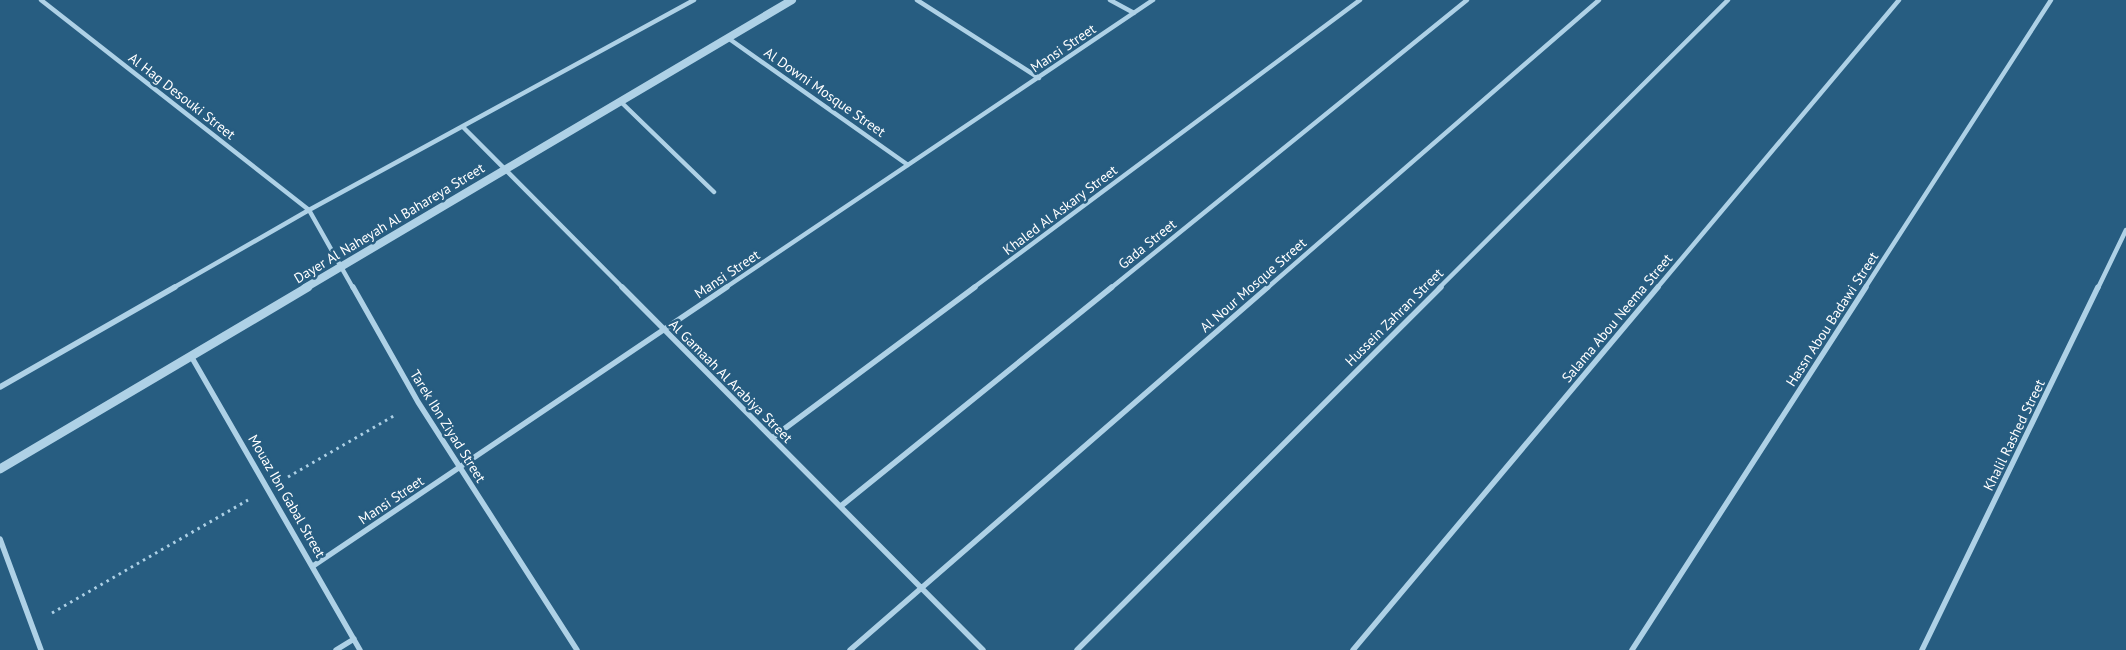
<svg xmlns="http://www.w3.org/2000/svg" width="2126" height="650" viewBox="0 0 2126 650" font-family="'PT Sans',sans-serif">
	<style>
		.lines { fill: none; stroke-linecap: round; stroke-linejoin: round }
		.path { stroke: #aed1e6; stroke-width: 3; stroke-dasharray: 2.5 4.5; stroke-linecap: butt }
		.minor-far1 { stroke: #aed1e6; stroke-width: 4.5 }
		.minor { stroke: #aed1e6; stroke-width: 5.5 }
		.tertiary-far1 { stroke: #aed1e6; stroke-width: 8 }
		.tertiary { stroke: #aed1e6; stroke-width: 9 }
		.labels { text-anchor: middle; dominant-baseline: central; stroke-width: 5; stroke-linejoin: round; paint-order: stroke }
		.street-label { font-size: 14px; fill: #fff; stroke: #275d81 }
	</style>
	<rect width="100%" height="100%" fill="#275d81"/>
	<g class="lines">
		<path class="path" d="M288 477 397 414
			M52 613 248 500"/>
		<path class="minor-far1" d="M41 0 309 210 353 288
			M917 0 1039 78
			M1110 0 1134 13
			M728 38 908 165
			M621 102 714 192
			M463 127 623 288
			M173 288 309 210 694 0
			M725 288 1153 0
			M973 288 1360 0
			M1111 288 1467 0
			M1267 288 1599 0
			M1439 288 1728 0
			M1657 288 1899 0
			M1865 288 2051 0
			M2098 288 2126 230"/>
		<path class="minor" d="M353 287 418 402 577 650
			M622 287 983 650
			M191 356 360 650
			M0 387 175 287
			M772 438 975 287
			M841 506 1112 287
			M0 539 41 650
			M313 566 727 287
			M336 650 354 639
			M850 650 1268 287
			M1077 650 1441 287
			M1353 650 1658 287
			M1632 650 1866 287
			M1922 650 2098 287"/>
		<path class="tertiary-far1" d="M305 288 792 0"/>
		<path class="tertiary" d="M0 469 308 287"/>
	</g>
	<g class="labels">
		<g class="street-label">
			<text transform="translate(1063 48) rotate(-34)">Mansi Street</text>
			<text transform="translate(825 92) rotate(35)">Al Downi Mosque Street</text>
			<text transform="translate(182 96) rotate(38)">Al Hag Desouki Street</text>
			<text transform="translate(1060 210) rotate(-37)">Khaled Al Askary Street</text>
			<text transform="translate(389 223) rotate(-31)">Dayer Al Naheyah Al Bahareya Street</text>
			<text transform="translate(1147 244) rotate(-39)">Gada Street</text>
			<text transform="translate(727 274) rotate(-34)">Mansi Street</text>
			<text transform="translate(1253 285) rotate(-41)">Al Nour Mosque Street</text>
			<text transform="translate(1394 317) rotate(-45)">Hussein Zahran Street</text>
			<text transform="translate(1617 318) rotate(-50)">Salama Abou Neema Street</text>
			<text transform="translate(1832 319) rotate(-57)">Hassn Abou Badawi Street</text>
			<text transform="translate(731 381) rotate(45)">Al Gamaah Al Arabiya Street</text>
			<text transform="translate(448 426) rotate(58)">Tarek Ibn Ziyad Street</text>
			<text transform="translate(2014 435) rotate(-64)">Khalil Rashed Street</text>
			<text transform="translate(287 496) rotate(60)">Mouaz Ibn Gabal Street</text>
			<text transform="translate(391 500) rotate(-34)">Mansi Street</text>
		</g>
	</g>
</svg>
